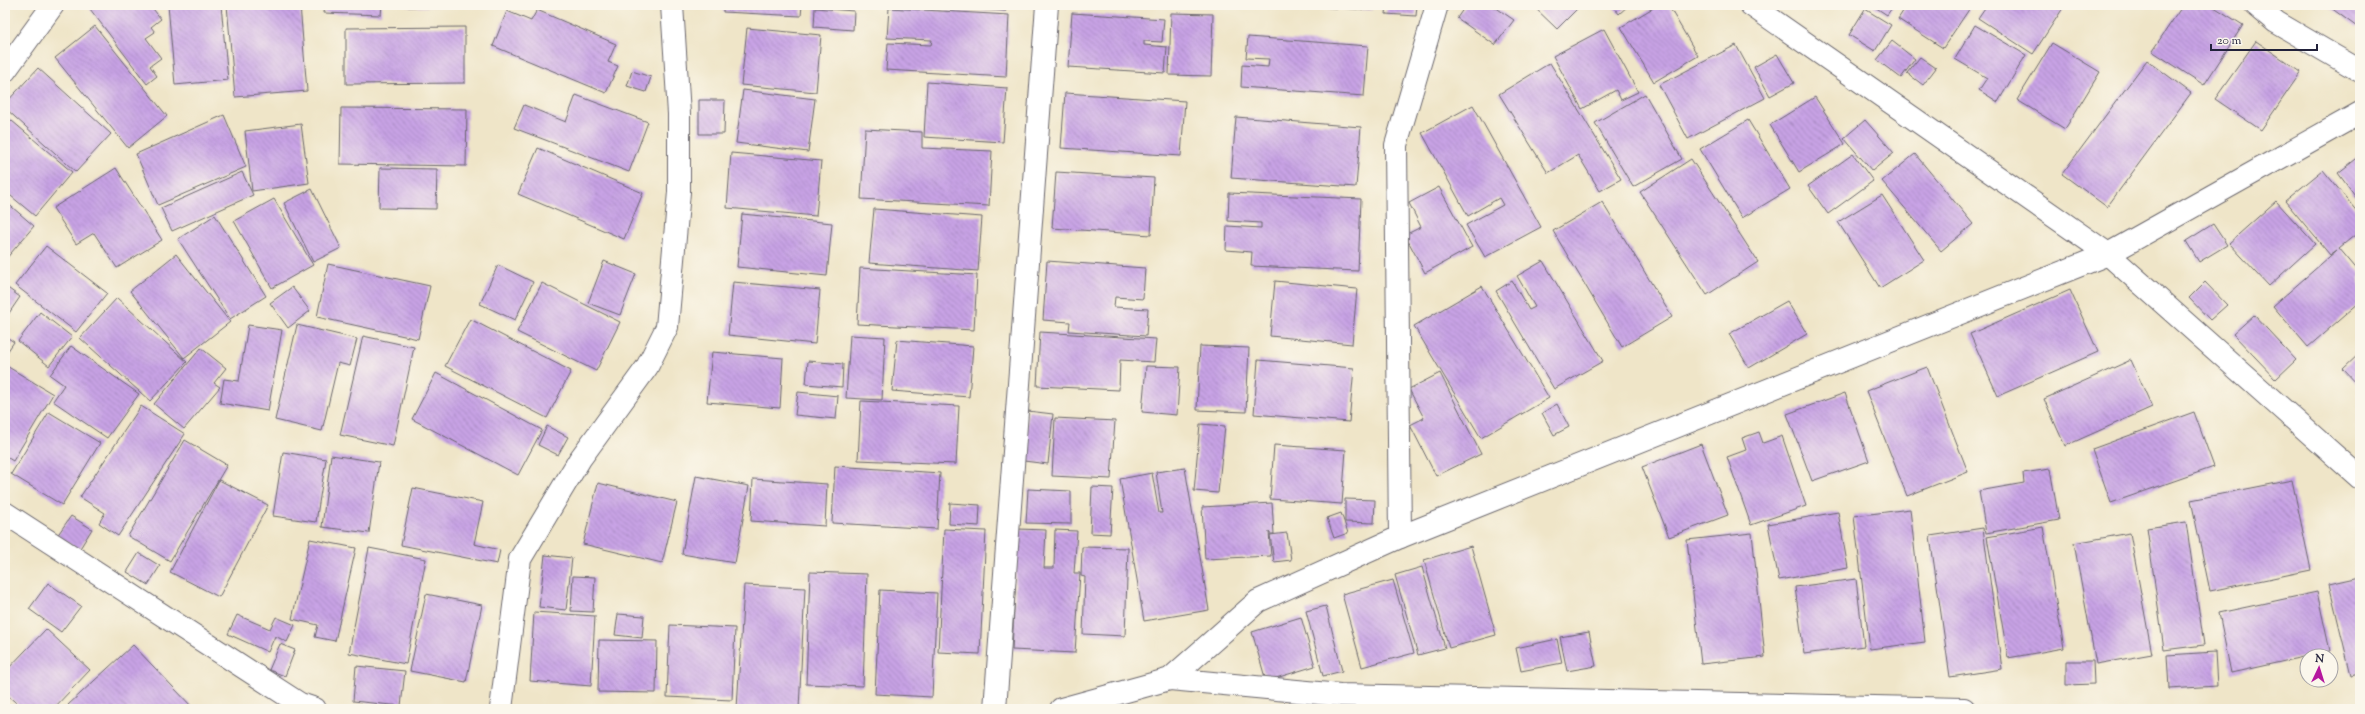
<svg xmlns="http://www.w3.org/2000/svg" width="2365" height="714" viewBox="0 0 2365 714" font-family="'Sorts Mill Goudy',serif">
	<style>
		.building { fill: url(#building-back-hatch) }
		.lines { fill: none; stroke-linecap: round; stroke-linejoin: round }
		.street-casing { stroke: #6a666c; stroke-width: 24 }
		.secondary-casing { stroke: #6a666c; stroke-width: 24 }
		.street { stroke: #fff; stroke-width: 22 }
		.secondary { stroke: #fff; stroke-width: 22 }
	</style>
	<defs>
		<pattern id="building-back-hatch" width="6" height="6" patternUnits="userSpaceOnUse"><rect width="6" height="6" fill="#c8a3e5"/><path d="M-1 5l2 2M0 0l6 6M5-1l2 2" fill="none" stroke="#a284bb"/></pattern>
	</defs>
	<rect width="100%" height="100%" fill="#fbf7ec"/>
	<filter id="ink" filterUnits="userSpaceOnUse"><feTurbulence type="fractalNoise" baseFrequency=".025" numOctaves="2"/><feDisplacementMap in="SourceGraphic" scale="8" xChannelSelector="R" yChannelSelector="G"/><feConvolveMatrix kernelMatrix="1 2 1 2 8 2 1 2 1" color-interpolation-filters="sRGB"/></filter>
	<filter id="wash" filterUnits="userSpaceOnUse"><feTurbulence type="fractalNoise" baseFrequency=".012" numOctaves="4" result="noise"/><feDisplacementMap in="SourceGraphic" scale="16" xChannelSelector="R" yChannelSelector="G"/><feGaussianBlur stdDeviation="0.9" result="paint"/><feColorMatrix in="noise" values="0 0 0 0 0 0 0 0 0 0 0 0 0 0 0 0 0 1.4 0 .05"/><feComposite in="paint" operator="in"/></filter>
	<g filter="url(#wash)">
		<rect width="100%" height="100%" fill="#efe5c8"/>
		<g id="blocks">
			<path class="building" d="M87 5H150L161 19 151 27 155 32 146 38 161 58 150 66 157 76 147 84Z
				M168 5H221L228 80 175 85Z
				M227 5H300L307 91 235 97Z
				M325 5H382L381 15 324 13Z
				M408 5H446V6L408 7Z
				M723 5H802L801 16 723 12Z
				M935 5H1006V11L935 7Z
				M1279 5H1372V10Z
				M1387 5H1417L1416 16 1386 14Z
				M1466 5H1492L1514 20 1495 45 1457 18Z
				M1532 5H1581L1557 29Z
				M1612 5H1629L1619 14Z
				M1658 5H1668L1698 56 1654 82 1621 27Z
				M1872 5H1894L1887 15Z
				M1907 5H1972L1943 48 1898 19Z
				M1987 5H2065L2033 54 1978 18Z
				M2183 5H2211L2243 25 2204 85 2152 51Z
				M2327 5H2360V22L2357 27Z
				M815 8 854 11 853 30 814 27Z
				M889 8 1009 15 1006 77 886 70 888 43 931 45 932 40 887 38Z
				M1865 9 1891 25 1875 51 1849 35Z
				M537 10 616 44 608 62 618 66 606 93 493 46 507 11 531 21Z
				M1072 13 1164 19 1162 42 1144 41V45L1167 47 1165 73 1068 67Z
				M1171 13 1213 14 1211 76 1169 75Z
				M1975 25 2026 55 1998 102 1979 90 1987 78 1955 59Z
				M95 26 167 116 128 148 55 58Z
				M465 27V83L346 84V28Z
				M747 28 821 35 816 92 741 85Z
				M1604 29 1638 92 1621 100 1616 90 1582 109 1553 56Z
				M1248 37 1368 46 1364 96 1241 87 1242 65 1268 67 1269 59 1246 58Z
				M1892 41 1915 59 1901 78 1877 60Z
				M2256 41 2301 72 2261 130 2215 99Z
				M2052 43 2100 72 2065 129 2017 100Z
				M1736 45 1765 98 1688 139 1659 85Z
				M1777 54 1794 83 1770 96 1754 67Z
				M1920 57 1936 68 1923 85 1907 73Z
				M2147 60 2191 93 2107 207 2062 174Z
				M1550 63 1621 179 1600 191 1578 155 1548 173 1499 94Z
				M38 68 111 134 76 172 5 108V104Z
				M632 71 651 77 646 92 627 86Z
				M927 82 1007 88 1003 142 924 137Z
				M743 90 815 99 808 152 736 143Z
				M1065 93 1185 101 1181 156 1061 148Z
				M1645 94 1682 159 1633 187 1595 123Z
				M576 95 648 122 629 172 514 128 524 105 566 122Z
				M1815 97 1845 144 1799 172 1770 125Z
				M699 100H725L724 134H699Z
				M1473 105 1541 227 1485 257 1466 225 1503 205 1499 198 1468 216 1422 133Z
				M341 108 467 109 466 166 340 164Z
				M5 115 72 172 35 216 5 191Z
				M224 115 246 167 158 205 136 154Z
				M1236 117 1361 127 1356 187 1231 178Z
				M1748 120 1790 189 1742 218 1700 149Z
				M1865 120 1894 153 1872 171 1844 138Z
				M301 124 309 183 252 191 245 131Z
				M865 129 922 132V148L992 151 989 206 861 199Z
				M538 148 643 193 624 239 518 194Z
				M731 153 821 161 816 216 727 208Z
				M1853 154 1873 181 1828 214 1808 186Z
				M1915 154 1973 224 1941 251 1882 181Z
				M2360 156V203L2338 173Z
				M1691 159 1758 262 1707 295 1640 192Z
				M116 168 162 240 117 268 94 233 76 244 53 208Z
				M380 168 437 169 436 209 379 208Z
				M2323 170 2360 215V231L2339 248 2360 273V302L2308 347 2273 306 2337 250 2330 255 2285 201Z
				M242 172 253 195 172 231 161 208Z
				M1056 172 1154 178 1151 235 1052 228Z
				M1439 187 1472 247 1425 273 1405 235 1421 227 1409 203Z
				M312 189 341 248 313 262 284 203Z
				M1229 193 1361 199 1358 271 1251 266 1252 252 1226 250 1227 226 1261 228V223L1228 221Z
				M1882 195 1924 260 1880 288 1838 222Z
				M274 199 313 265 272 288 234 221Z
				M5 201 34 226 5 260Z
				M2276 201 2315 244 2269 286 2229 243Z
				M1602 202 1672 317 1622 347 1553 231Z
				M874 209 982 217 978 271 869 263Z
				M742 214 832 223 827 276 737 267Z
				M215 215 266 296 230 319 178 239Z
				M2213 224 2227 245 2199 262 2186 241Z
				M46 246 107 293 76 332 15 285Z
				M176 254 230 322 184 358 130 291Z
				M604 261 636 274 620 315 588 303Z
				M1047 261 1145 268 1143 299 1115 297 1114 307 1148 309 1146 336 1069 331 1070 322 1043 320Z
				M1543 261 1603 361 1554 389 1496 291 1512 281 1529 310 1535 307 1517 276Z
				M328 264 430 286 418 339 317 317Z
				M498 265 533 282 515 320 480 304Z
				M860 268 977 275 974 330 857 324Z
				M1275 281 1357 289 1352 344 1270 336Z
				M733 282 820 290 815 344 728 335Z
				M2205 282 2227 305 2210 320 2189 298Z
				M542 283 620 322 596 371 517 332Z
				M5 286 20 297 5 319Z
				M1482 286 1549 398 1481 438 1414 326Z
				M292 287 310 311 288 328 270 303Z
				M2070 290 2098 352 1998 396 1970 334Z
				M117 298 187 362 150 401 80 338Z
				M1787 301 1807 334 1749 368 1729 334Z
				M40 312 72 337 49 366 18 341Z
				M2254 315 2296 360 2276 379 2233 334Z
				M470 319 571 371 547 418 445 366Z
				M248 325 282 330 268 411 220 403 224 379 239 381Z
				M297 325 357 339 350 366 338 363 322 431 275 420Z
				M1040 332 1156 339 1154 362 1120 360 1119 390 1037 386Z
				M850 335 885 337 882 400 846 398Z
				M5 336 14 342 5 355Z
				M363 336 414 347 393 446 340 435Z
				M897 340 973 346 969 397 892 391Z
				M71 346 139 394 107 438 53 401 64 385 50 375Z
				M1200 346 1249 348 1246 412 1197 410Z
				M201 348 226 368 214 383 220 387 184 429 154 404Z
				M712 352 783 358 780 408 707 402Z
				M2360 353V387L2343 369Z
				M1258 360 1354 368 1349 422 1254 414Z
				M2131 360 2152 407 2065 446 2044 399Z
				M808 361 843 364 842 387 806 384Z
				M5 365 53 394 13 461 5 456Z
				M1146 366 1180 367 1177 415 1142 412Z
				M1927 367 1968 472 1907 496 1866 391Z
				M436 373 542 430 518 475 412 419Z
				M1440 373 1481 454 1436 476 1410 425 1424 418 1409 389Z
				M798 392 838 396 836 419 795 415Z
				M1845 393 1869 461 1812 481 1787 414Z
				M861 401 959 406 956 464 858 460Z
				M1557 404 1569 427 1554 435 1542 413Z
				M141 406 185 434 118 536 99 523 105 513 80 497Z
				M1028 411 1053 414 1048 464 1024 461Z
				M49 412 100 443 62 505 11 474Z
				M2194 412 2214 467 2111 503 2092 449Z
				M1055 418 1115 421 1111 479 1052 476Z
				M1200 424 1225 426 1218 493 1194 491Z
				M547 426 568 437 558 455 538 445Z
				M1759 432 1763 443 1782 436 1806 506 1751 525 1727 457 1746 450 1742 438Z
				M185 440 227 465 170 561 128 536Z
				M1701 444 1728 515 1669 537 1642 467Z
				M1274 445 1346 450 1342 504 1270 499Z
				M283 452 326 459 316 522 273 516Z
				M331 455 379 462 369 533 322 527Z
				M835 466 940 473 937 529 832 523Z
				M1185 468 1209 610 1144 621 1120 479 1152 473 1159 513H1162L1156 472Z
				M2050 469 2059 520 1986 533 1979 491 2024 483 2023 473Z
				M696 476 749 486 735 563 682 554Z
				M753 479 827 484 825 526 751 521Z
				M219 480 268 505 219 597 170 572Z
				M2292 480 2311 570 2210 591 2191 500Z
				M598 483 677 502 662 563 583 544Z
				M1092 487 1113 488 1110 534 1090 533Z
				M413 488 483 502 474 544 500 550 497 564 401 545Z
				M1028 489 1071 491V524L1026 523Z
				M1345 499 1375 500 1374 523 1345 522Z
				M950 503 980 505 979 526 949 524Z
				M1272 503 1274 534H1270L1269 532 1271 556 1205 559 1202 507Z
				M1910 509 1925 642 1870 649 1854 516Z
				M1838 512 1848 568 1779 580 1768 524Z
				M1341 513 1348 533 1334 538 1327 518Z
				M71 516 92 529 79 550 57 536Z
				M2186 522 2204 645 2164 650 2147 528Z
				M2043 527 2064 648 2008 658 1987 537Z
				M1983 528 2002 669 1950 677 1930 536Z
				M944 529 986 531 980 654 938 652Z
				M1018 529 1046 530 1044 568H1054L1055 530 1077 531 1074 573H1080L1075 653 1012 650Z
				M1287 533 1291 560 1274 562 1270 535Z
				M1752 533 1765 657 1701 664 1687 540Z
				M2130 533 2152 654 2096 664 2074 543Z
				M310 539 356 548 335 641 315 637 318 625 292 619Z
				M1471 546 1496 635 1449 648 1424 560Z
				M1082 547 1128 548 1125 636 1083 634 1085 577 1081 576Z
				M369 548 426 559 406 664 349 653Z
				M139 553 160 566 148 585 127 572Z
				M545 555 572 558 566 610 539 607Z
				M1422 567 1445 648 1418 655 1395 575Z
				M810 572 867 574 863 686 806 684Z
				M573 576 595 577 593 612 571 611Z
				M2360 577V673L2351 675 2329 584Z
				M1856 579 1864 646 1804 654 1795 587Z
				M1393 580 1414 653 1362 667 1342 594Z
				M48 583 81 606 61 632 29 609Z
				M744 585 805 588 799 709H737Z
				M880 590 937 593 932 697 875 694Z
				M2317 592 2330 651 2231 673 2219 613Z
				M426 594 482 605 466 682 410 671Z
				M1326 606 1342 671 1323 676 1306 611Z
				M534 612 595 616 591 686 530 681Z
				M618 614 644 616 642 638 615 635Z
				M237 615 270 629 276 617 295 625 287 642 275 636 268 652 228 634Z
				M1301 617 1315 666 1266 681 1252 632Z
				M670 625 735 628 732 700 667 697Z
				M46 629 90 670 53 709H23L5 693V672Z
				M1589 632 1596 666 1567 671 1560 637Z
				M1557 639 1562 663 1521 671 1516 648Z
				M599 640 657 641 656 693 598 692Z
				M280 644 295 650 285 676 269 670Z
				M133 645 194 709H72L68 705Z
				M2215 652 2217 686 2169 689 2167 655Z
				M2066 661H2093L2094 684 2066 685Z
				M356 666 405 671 401 706 353 701Z"/>
		</g>
	</g>
	<g filter="url(#ink)">
		<use href="#blocks" fill-opacity="0" stroke="#6a666c" stroke-width="1"/>
		<g class="lines">
			<defs>
				<path id="street" d="M1751 5 2108 254 2360 478
					M2256 5 2276 22 2360 71
					M5 71 53 5
					M1400 537 1396 145 1437 5
					M1170 679 1340 695 1964 709
					M501 709 520 559 580 459 647 367 667 327 679 192V114L672 5
					M995 709 1047 5"/>
				<path id="secondary" d="M5 513 300 704 315 709
					M1061 709 1170 679 1258 601 1400 537 2108 254 2360 113"/>
			</defs>
			<use href="#street" class="street-casing"/>
			<use href="#secondary" class="secondary-casing"/>
			<use href="#street" class="street"/>
			<use href="#secondary" class="secondary"/>
		</g>
	</g>
	<rect width="2365" height="714" fill="none" stroke="#fbf7ec" stroke-width="20"/>
	<g transform="translate(2319 668) rotate(4)"><circle r="19" fill="#fbf7ec" stroke="#a4a2a5"/>
	<path d="M0-3L7 15L0 10L-7 15Z" fill="#b5179e"/>
	<text y="-6" font-size="11" font-weight="bold" text-anchor="middle" fill="#22223b">N</text>
	</g>
	<path d="M2211 44v6h106v-6" fill="none" stroke="#22223b" stroke-width="2"/>
	<text x="2217" y="44" font-size="12" fill="#22223b" stroke="#fbf7ec" stroke-width="3" paint-order="stroke">20 m</text>
</svg>
